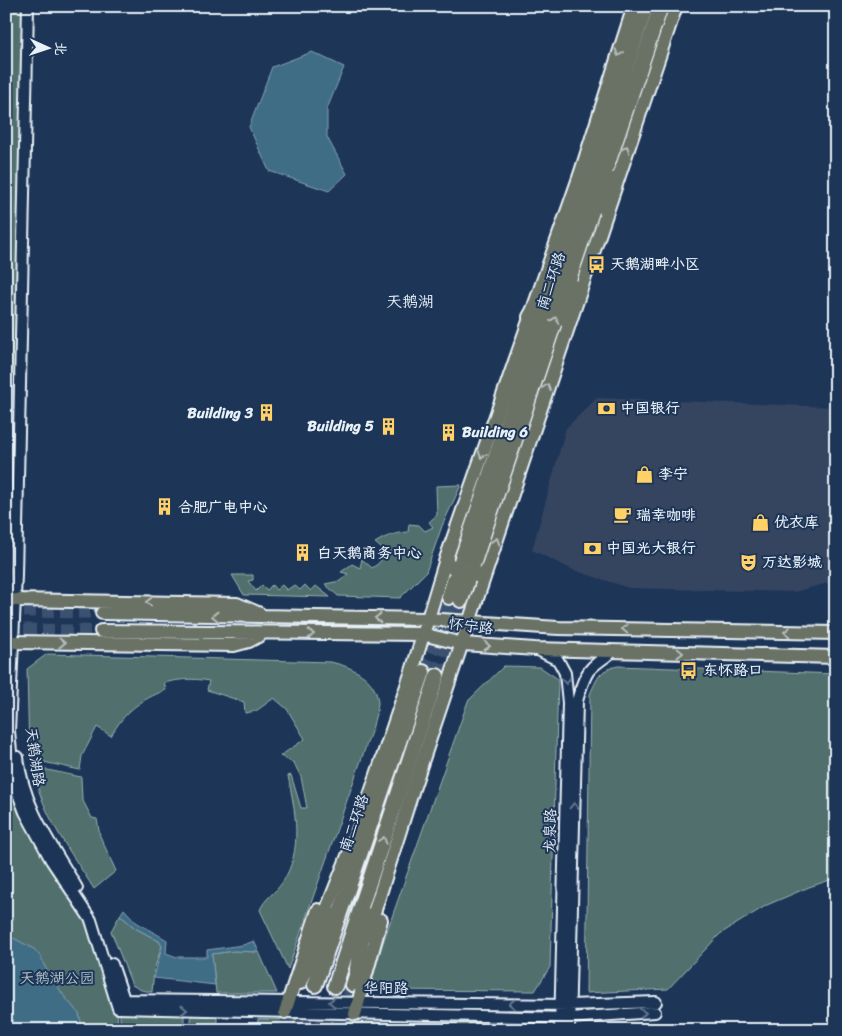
<svg xmlns="http://www.w3.org/2000/svg" width="842" height="1036" viewBox="0 0 842 1036" font-family="Sriracha,'LXGW WenKai TC',sans-serif">
	<style>
		.built { fill: #354460 }
		.green { fill: #516f6d; stroke: #9cb0b2 }
		.water { fill: #416d86; stroke: #84a2b4 }
		.lines { fill: none; stroke-linecap: round; stroke-linejoin: round }
		.primary-tunnel { stroke: #3b516f; stroke-width: 12; stroke-dasharray: 12 6; stroke-linecap: butt }
		.trunk-tunnel { stroke: #3b516f; stroke-width: 14; stroke-dasharray: 14 7; stroke-linecap: butt }
		.tertiary-casing { stroke: #e8f1f8; stroke-width: 14 }
		.primary-casing { stroke: #e8f1f8; stroke-width: 16 }
		.trunk-casing { stroke: #e8f1f8; stroke-width: 18 }
		.tertiary { stroke: #1d3557; stroke-width: 10 }
		.primary { stroke: #6a7266; stroke-width: 12 }
		.trunk { stroke: #6a7266; stroke-width: 14 }
		.oneway { stroke: #b6bebe }
		.oneway2 { stroke: #64778f }
		.labels { text-anchor: middle; dominant-baseline: central; stroke-width: 4; stroke-linejoin: round; paint-order: stroke }
		.poi-label { font-size: 15px; font-weight: bold; fill: #e8f1f8; stroke: #1d3557; text-anchor: start }
		.street-label { font-size: 15px; fill: #e8f1f8; stroke: #1d3557 }
		.park-label { font-size: 15px; fill: #b3c4c7; stroke: #1d3557 }
		.neighbourhood-label { font-size: 16px; fill: #e8f1f8; stroke: #1d3557 }
	</style>
	<rect width="100%" height="100%" fill="#1d3557"/>
	<filter id="ink" filterUnits="userSpaceOnUse"><feTurbulence type="fractalNoise" baseFrequency=".02" numOctaves="2"/><feDisplacementMap in="SourceGraphic" scale="10" xChannelSelector="R" yChannelSelector="G"/><feConvolveMatrix kernelMatrix="1 2 1 2 8 2 1 2 1" color-interpolation-filters="sRGB"/></filter>
	<g filter="url(#ink)">
		<path class="built" d="M597 398 836 407V581L794 592 629 588 573 570 532 550 566 428Z"/>
		<path class="green" d="M6 6H28L13 642 14 783 91 920 118 1008 117 1030H6Z
			M461 485 442 526 426 572 400 598 338 596 325 584 340 581 348 574 341 572 352 564 360 568 362 559 372 568 379 563 386 552 375 543C386 536 395 533 408 532L409 524 419 525 425 531 433 527 429 522 437 515 436 486Z
			M232 575H253V580L248 581 256 591 262 585 267 590 272 585 276 590 282 585 287 590 294 585 300 590 305 585 311 591 316 586 330 597 244 595Z
			M47 654 330 662C351 666 377 678 378 703 378 710 374 719 373 726L288 969 260 910C264 899 276 892 282 883 304 850 295 811 288 776L291 775 301 808H307L301 777 294 763 280 756 305 739 287 709 274 698 256 711 245 713 244 702 207 690 209 681C193 678 180 679 164 683L166 690C140 700 124 712 111 736L97 727 82 756 80 770 34 760 29 757 27 669Z
			M504 666 540 667 558 679 550 967 535 991 372 990 368 985 468 701Z
			M618 666 836 674V878L809 887 767 905 720 934 668 989 586 993 590 694C598 677 599 670 618 666Z
			M38 768 81 777 82 799 92 818 97 819 100 836 116 871 94 889C69 849 43 817 33 769Z
			M120 915 135 928 159 941 162 946 154 970 152 992 141 990 132 985 111 931Z
			M234 951 259 952 277 993H216L212 954Z
			M120 1010 184 1012V1030H120Z
			M191 1012 217 1013V1030H191Z
			M258 1019 311 1020V1030H257Z
			M321 1021 548 1026V1030H320Z"/>
		<path class="water" d="M312 52 344 67 327 109V137L347 174 329 191 269 171 249 127 272 67Z
			M124 909 136 922 167 940 166 953 177 957H207V950L243 945 254 941 259 952 234 951 212 954 215 985 154 978 162 946 159 941 135 928 120 915Z
			M6 934 34 949 41 957 45 967 64 996 79 1014 83 1030H6Z"/>
		<g class="lines">
			<path class="primary-tunnel" d="M6 611 102 613
				M6 629 101 631
				M284 1030 294 1002
				M337 1030 352 985"/>
			<path class="trunk-tunnel" d="M423 672 449 597
				M437 676 461 600
				M301 1030 315 985
				M321 1030 335 986"/>
			<defs>
				<path id="tertiary" d="M28 6 16 575 9 731 14 783 25 812 51 860 91 920 118 1008 569 1018 655 1012
					M538 650 558 660 565 673 568 703 560 1030
					M18 757C23 807 52 845 77 888
					M112 964 127 1008
					M119 1000 569 1005 656 1002
					M569 1030 577 701C586 670 587 669 614 651"/>
				<path id="primary" d="M446 559 452 568 476 576 486 571
					M15 600 237 604 260 614
					M102 613 427 619 558 628 836 633
					M101 631 422 634 463 644 535 649 836 657
					M13 642 234 645 249 641 260 635
					M321 924 359 828 413 668 446 559 580 175 634 6
					M367 935 413 789 676 6
					M352 985 360 959
					M285 1012 318 910
					M355 1014 381 920"/>
				<path id="trunk" d="M601 206 616 179
					M530 317 548 286
					M568 322 573 286
					M461 561 646 6
					M473 565 661 6
					M449 597 455 578
					M461 600 467 582
					M357 968 366 915
					M300 982 331 915
					M315 985 423 672
					M335 986 437 676"/>
			</defs>
			<use href="#tertiary" class="tertiary-casing"/>
			<use href="#primary" class="primary-casing"/>
			<use href="#trunk" class="trunk-casing"/>
			<use href="#tertiary" class="tertiary"/>
			<use href="#primary" class="primary"/>
			<use href="#trunk" class="trunk"/>
		</g>
		<defs><path id="oneway-chevron" d="M-2-3.5L2.5 0L-2 3.5" fill="none" stroke-width="1.6" stroke-linecap="round" stroke-linejoin="round" transform="scale(1.25)"/></defs>
		<g class="oneway">
			<use href="#oneway-chevron" transform="translate(619 53) rotate(108)"/>
			<use href="#oneway-chevron" transform="translate(626 149) rotate(-71)"/>
			<use href="#oneway-chevron" transform="translate(555 320) rotate(-71)"/>
			<use href="#oneway-chevron" transform="translate(547 387) rotate(-72)"/>
			<use href="#oneway-chevron" transform="translate(482 455) rotate(109)"/>
			<use href="#oneway-chevron" transform="translate(496 541) rotate(-71)"/>
			<use href="#oneway-chevron" transform="translate(149 602) rotate(-179)"/>
			<use href="#oneway-chevron" transform="translate(215 616) rotate(-179)"/>
			<use href="#oneway-chevron" transform="translate(378 618) rotate(-179)"/>
			<use href="#oneway-chevron" transform="translate(625 629) rotate(-179)"/>
			<use href="#oneway-chevron" transform="translate(787 632) rotate(-179)"/>
			<use href="#oneway-chevron" transform="translate(311 634)"/>
			<use href="#oneway-chevron" transform="translate(62 643) rotate(1)"/>
			<use href="#oneway-chevron" transform="translate(487 646) rotate(4)"/>
			<use href="#oneway-chevron" transform="translate(680 653) rotate(1)"/>
			<use href="#oneway-chevron" transform="translate(383 840) rotate(-72)"/>
		</g>
		<g class="oneway2">
			<use href="#oneway-chevron" transform="translate(566 681) rotate(83)"/>
			<use href="#oneway-chevron" transform="translate(574 806) rotate(-88)"/>
			<use href="#oneway-chevron" transform="translate(332 1002) rotate(-179)"/>
			<use href="#oneway-chevron" transform="translate(512 1004) rotate(-180)"/>
			<use href="#oneway-chevron" transform="translate(184 1010) rotate(1)"/>
			<use href="#oneway-chevron" transform="translate(643 1013) rotate(-5)"/>
		</g>
	</g>
	<defs>
		<symbol id="bus-bare" viewBox="-9 -9 18 18"><path d="M-5-6H5V4H4V6H2V4H-2V6H-4V4H-5ZM-3.5-4V0h7V-4ZM-3.5 1.2v1.5H-2V1.2ZM2 1.2v1.5H3.5V1.2Z" fill="#ffd166" stroke="#1d3557" stroke-width="2.5" paint-order="stroke"/></symbol>
		<symbol id="bank-bare" viewBox="-9 -9 18 18"><path d="M-6-4H6V4H-6ZM0-2.3a2.3 2.3 0 1 0 0 4.6a2.3 2.3 0 1 0 0-4.6Z" fill="#ffd166" stroke="#1d3557" stroke-width="2.5" paint-order="stroke"/></symbol>
		<symbol id="building-bare" viewBox="-9 -9 18 18"><path d="M-4-6H4V6H1V3H-1V6H-4ZM-2.5-4.3h1.7v1.8h-1.7ZM.8-4.3h1.7v1.8H.8ZM-2.5-1h1.7V.8h-1.7ZM.8-1h1.7V.8H.8Z" fill="#ffd166" stroke="#1d3557" stroke-width="2.5" paint-order="stroke"/></symbol>
		<symbol id="shop-bare" viewBox="-9 -9 18 18"><path d="M-5-2.5h2.3a2.7 3.5 0 0 1 5.4 0H5L5.5 6h-11ZM-1.5-2.5h3a1.5 2.3 0 0 0-3 0Z" fill="#ffd166" stroke="#1d3557" stroke-width="2.5" paint-order="stroke"/></symbol>
		<symbol id="cafe-bare" viewBox="-9 -9 18 18"><path d="M-5.5-4.5H6V0H3Q3 3.5 0 3.5H-2.5Q-5.5 3.5-5.5 0ZM3-3.2v2h1.7v-2ZM-6 4.5H4V6H-6Z" fill="#ffd166" stroke="#1d3557" stroke-width="2.5" paint-order="stroke"/></symbol>
		<symbol id="theatre-bare" viewBox="-9 -9 18 18"><path d="M-5-5.5Q0-4 5-5.5V0Q5 5 0 6Q-5 5-5 0ZM-3.3-2.5H-1v1.5H-3.3ZM1-2.5H3.3v1.5H1ZM-2.8 1Q0 5.5 2.8 1Z" fill="#ffd166" stroke="#1d3557" stroke-width="2.5" paint-order="stroke"/></symbol>
	</defs>
	<g fill-rule="evenodd">
		<use href="#bus-bare" x="584" y="252" width="25" height="25"/>
		<use href="#bank-bare" x="594" y="396" width="25" height="25"/>
		<use href="#building-bare" x="254" y="400" width="25" height="25"/>
		<use href="#building-bare" x="376" y="414" width="25" height="25"/>
		<use href="#building-bare" x="436" y="420" width="25" height="25"/>
		<use href="#shop-bare" x="632" y="462" width="25" height="25"/>
		<use href="#building-bare" x="152" y="494" width="25" height="25"/>
		<use href="#cafe-bare" x="610" y="502" width="25" height="25"/>
		<use href="#shop-bare" x="748" y="510" width="25" height="25"/>
		<use href="#bank-bare" x="580" y="536" width="25" height="25"/>
		<use href="#building-bare" x="290" y="540" width="25" height="25"/>
		<use href="#theatre-bare" x="736" y="550" width="25" height="25"/>
		<use href="#bus-bare" x="676" y="658" width="25" height="25"/>
	</g>
	<g class="labels">
		<g class="poi-label">
			<text x="610" y="264">天鹅湖畔小区</text>
			<text x="620" y="408">中国银行</text>
			<text x="253" y="413" text-anchor="end">Building 3</text>
			<text x="374" y="426" text-anchor="end">Building 5</text>
			<text x="462" y="432">Building 6</text>
			<text x="658" y="474">李宁</text>
			<text x="178" y="507">合肥广电中心</text>
			<text x="636" y="515">瑞幸咖啡</text>
			<text x="774" y="522">优衣库</text>
			<text x="606" y="548">中国光大银行</text>
			<text x="317" y="553">白天鹅商务中心</text>
			<text x="762" y="562">万达影城</text>
			<text x="703" y="670">东怀路口</text>
		</g>
		<g class="street-label">
			<text transform="translate(551 281) rotate(-72)">南二环路</text>
			<text transform="translate(471 626) rotate(8)">怀宁路</text>
			<text transform="translate(35 757) rotate(82)">天鹅湖路</text>
			<text transform="translate(354 823) rotate(-71)">南二环路</text>
			<text transform="translate(550 831) rotate(-89)">龙泉路</text>
			<text x="386" y="988">华阳路</text>
		</g>
		<g class="park-label">
			<text x="57" y="978">天鹅湖公园</text>
		</g>
		<g class="neighbourhood-label">
			<text x="410" y="301">天鹅湖</text>
		</g>
	</g>
	<rect width="842" height="1036" fill="none" stroke="#1d3557" stroke-width="25"/>
	<rect x="12" y="12" width="817" height="1011" fill="none" stroke="#e8f1f8" stroke-width="2" filter="url(#ink)"/>
	<g transform="translate(48 48) rotate(93)" stroke="#1d3557" stroke-width="4" paint-order="stroke">
	<path d="M0-4L9 19L0 12L-9 19Z" fill="#e8f1f8"/>
	<text y="-8" font-size="14" font-weight="bold" text-anchor="middle" fill="#e8f1f8">北</text>
	</g>
</svg>
